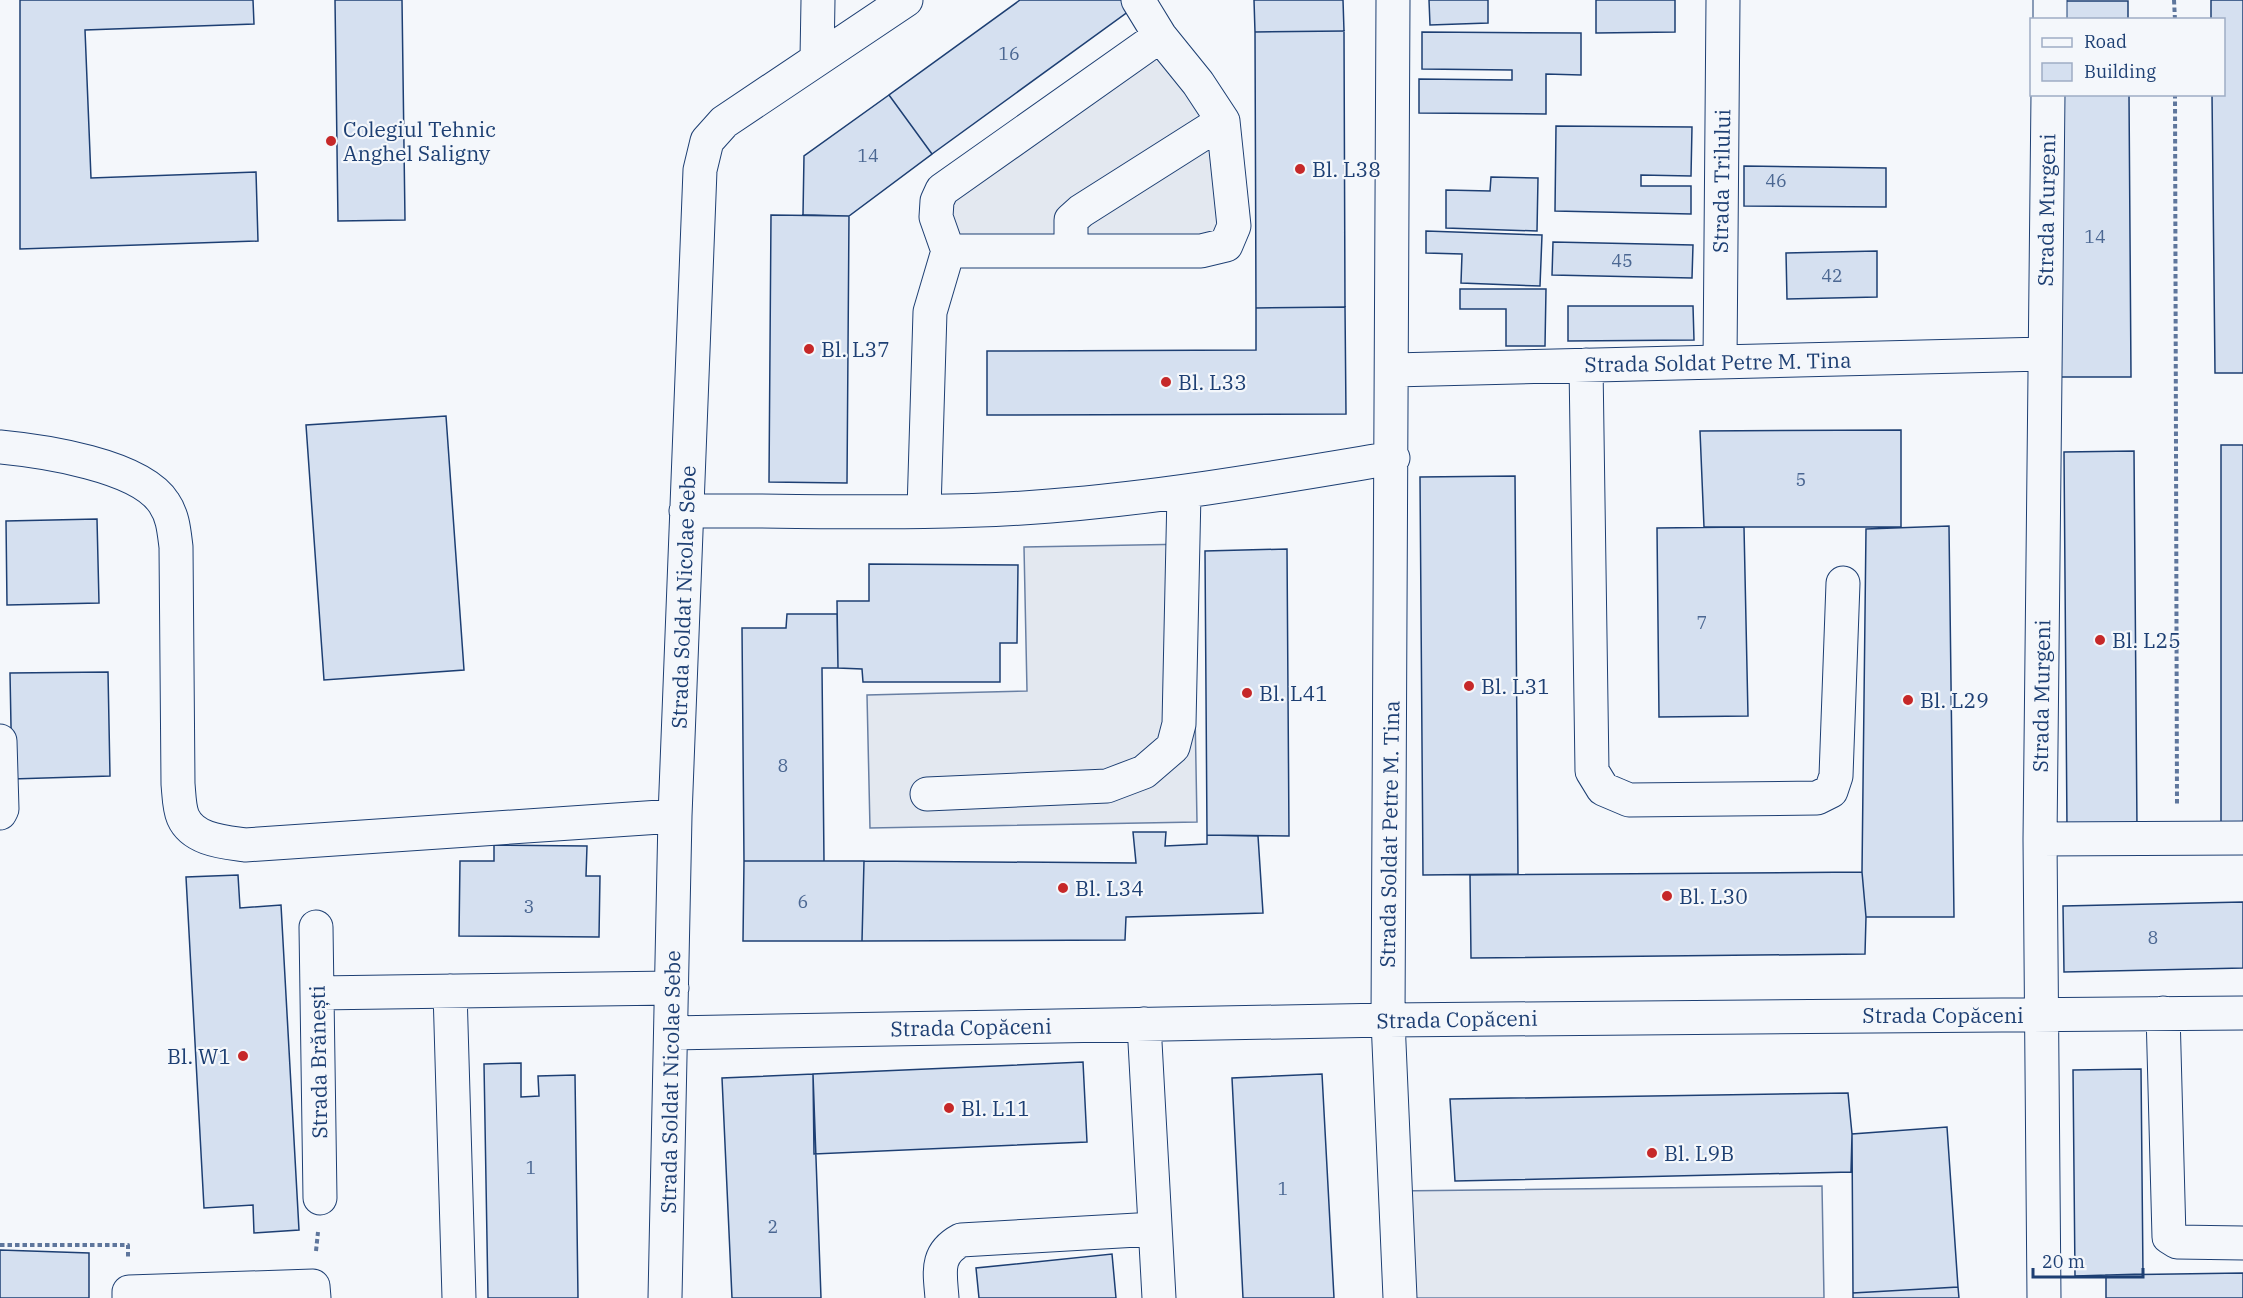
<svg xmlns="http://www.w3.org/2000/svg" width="2243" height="1298" viewBox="0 0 2243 1298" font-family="'IBM Plex Serif',serif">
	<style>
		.parking { fill: #e3e8f0; stroke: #687fa3; stroke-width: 1.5 }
		.building { fill: #d5e0f0; stroke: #1d3f73; stroke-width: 1.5 }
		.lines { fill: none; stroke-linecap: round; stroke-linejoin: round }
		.minor-casing { stroke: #1d3f73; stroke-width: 35 }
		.path { stroke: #5e769c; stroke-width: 4; stroke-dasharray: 4.5 3; stroke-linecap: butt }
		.minor { stroke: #f4f7fb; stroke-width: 33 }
		.poi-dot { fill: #c62828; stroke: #f4f7fb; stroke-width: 2 }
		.labels { text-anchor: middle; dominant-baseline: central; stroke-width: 4.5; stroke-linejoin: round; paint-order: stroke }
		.number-label { font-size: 18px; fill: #4b6792 }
		.poi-label { font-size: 21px; fill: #1d3f73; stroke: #f4f7fb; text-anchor: start }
		.street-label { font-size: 21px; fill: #1d3f73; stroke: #f4f7fb }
	</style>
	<rect width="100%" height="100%" fill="#f4f7fb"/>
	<path class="parking" d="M1158 42 1217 121 1220 243 951 247 945 194Z
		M1192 544 1197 822 870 828 867 695 1027 691 1024 547Z
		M1822 1186 1824 1298H1400L1393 1191Z"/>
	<path class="building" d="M20 0H253L254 24 85 30 91 178 256 172 258 241 20 249Z
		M335 0H402L405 220 338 221Z
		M1020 0H1121L1129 11 932 154 889 95Z
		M1254 0H1343L1344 31 1255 32Z
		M1429 0H1488V23L1430 25Z
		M1596 0H1675V32L1596 33Z
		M2211 0H2243V373H2215L2212 94H2224V20H2211Z
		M2058 1H2128V20H2058Z
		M1344 31 1345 307 1256 308 1255 32Z
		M1422 32 1581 33V75L1546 74V114L1419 113V79L1512 80V70L1422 69Z
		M2059 94H2129L2131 377H2060Z
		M889 95 932 154 849 216 803 215 804 156Z
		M1556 126 1692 127 1691 176 1641 175V186H1691V214L1555 211Z
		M1744 166 1886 168V207L1744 206Z
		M1491 177 1538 178 1537 231 1446 228V190L1490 191Z
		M771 215 849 216 847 483 769 482Z
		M1426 231 1542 235 1540 286 1461 283 1462 254 1426 253Z
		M1553 242 1693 245 1692 278 1552 275Z
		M1877 251V297L1787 299 1786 253Z
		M1460 289H1546L1545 346H1506V309H1460Z
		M1568 306H1693L1694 340 1568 341Z
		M1345 307 1346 414 987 415V351L1256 350V308Z
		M446 416 464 670 324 680 306 425Z
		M1901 430V527H1704L1700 431Z
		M2221 445H2243V825H2221Z
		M2134 451 2137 829H2067L2064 452Z
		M1515 476 1518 874 1423 875 1420 477Z
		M97 519 99 603 7 605 6 521Z
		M1949 526 1954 917H1866L1862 872 1866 529Z
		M1744 527 1748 716 1659 717 1657 528Z
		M1287 549 1289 836 1207 835 1205 551Z
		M869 564 1018 565 1017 643H1000V682H863L862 669 838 668 837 601H869Z
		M787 614H837L838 668H822L824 861H744L742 628H786Z
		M108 672 110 776 12 779 10 673Z
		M1133 832H1166L1165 846 1207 844V835L1258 836 1263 913 1126 917 1125 940 862 941 864 861 1136 863Z
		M494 845 587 846 586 876H600L599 937 459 936 460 861H494Z
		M744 861H864L862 941H743Z
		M1862 872 1866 917 1865 954 1471 958 1470 875Z
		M238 875 240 908 281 905 299 1230 254 1233 253 1205 204 1208 186 877Z
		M2243 902V968L2064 972 2063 906Z
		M1083 1062 1087 1142 814 1154 813 1074Z
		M521 1063V1097L539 1096 538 1076 575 1075 578 1298H488L484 1064Z
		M2141 1069 2143 1274 2075 1276 2073 1070Z
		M813 1074 821 1298H732L722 1078Z
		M1322 1074 1334 1298H1243L1232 1078Z
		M1848 1093 1852 1134 1851 1172 1455 1181 1450 1099Z
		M1947 1127 1958 1287 1853 1293 1852 1134Z
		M0 1250 89 1253V1298H0Z
		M1112 1254 1116 1298H979L976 1268Z
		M2243 1273V1298H2106V1275Z
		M1958 1287 1959 1298H1853V1293Z"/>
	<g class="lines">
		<defs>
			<path id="minor" d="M1393 0 1388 1020 1400 1298
				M2050 20V0
				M817 58 818 0
				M948 251H1201L1226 245 1234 226 1223 121 1198 83 1160 36 1138 0
				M1071 251V220L1081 211 1223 121
				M1720 362 1723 0
				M1586 365 1592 771 1603 789 1629 800 1817 798 1831 791 1836 776 1843 583
				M1393 370 2044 354
				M0 447C42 451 140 465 164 503 173 516 174 531 176 547L178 784C179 794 179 808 183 817 193 840 224 842 245 845L675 816
				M924 510 930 312 948 251 936 217 937 201 942 190 1160 36
				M686 511C807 510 930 516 1050 506 1166 497 1279 477 1393 458
				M0 741 2 809 0 813
				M927 794 1107 786 1144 772 1173 747 1179 724 1184 493
				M2040 839 2243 838
				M316 927 320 1198
				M450 991 459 1298
				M317 993 672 988
				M2163 1013 2169 1237 2177 1242 2243 1243
				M1144 1024 1159 1298
				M671 1033 1388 1020 2243 1013
				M129 1298V1292L313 1286 314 1298
				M665 1298 675 816 700 170 707 141 724 122 906 0
				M942 1298C940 1272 935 1254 961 1240L1155 1229
				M2044 1298 2040 839 2048 94"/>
		</defs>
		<use href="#minor" class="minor-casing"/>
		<path class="path" d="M2174 0 2175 20
			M2175 94 2177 805
			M0 1245H128V1257
			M316 1251 318 1232"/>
		<use href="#minor" class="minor"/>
	</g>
	<g class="poi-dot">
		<circle cx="331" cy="141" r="6"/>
		<circle cx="1300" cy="169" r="6"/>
		<circle cx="809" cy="349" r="6"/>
		<circle cx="1166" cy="382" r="6"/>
		<circle cx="2100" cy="640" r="6"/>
		<circle cx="1469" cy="686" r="6"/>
		<circle cx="1247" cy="693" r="6"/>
		<circle cx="1908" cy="700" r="6"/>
		<circle cx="1063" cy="888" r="6"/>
		<circle cx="1667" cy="896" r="6"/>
		<circle cx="243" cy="1056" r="6"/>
		<circle cx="949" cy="1108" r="6"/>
		<circle cx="1652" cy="1153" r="6"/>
	</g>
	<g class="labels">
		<g class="number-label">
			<text x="1009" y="53">16</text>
			<text x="868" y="155">14</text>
			<text x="1776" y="180">46</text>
			<text x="2095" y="236">14</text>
			<text x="1622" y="260">45</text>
			<text x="1832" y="275">42</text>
			<text x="1801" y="479">5</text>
			<text x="1702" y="622">7</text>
			<text x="783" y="765">8</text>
			<text x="803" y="901">6</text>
			<text x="529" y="906">3</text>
			<text x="2153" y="937">8</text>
			<text x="531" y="1167">1</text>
			<text x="1283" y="1188">1</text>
			<text x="773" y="1226">2</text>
		</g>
		<g class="poi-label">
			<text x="343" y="129">Colegiul Tehnic<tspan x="343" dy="24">Anghel Saligny</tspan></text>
			<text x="1312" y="169">Bl. L38</text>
			<text x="821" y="349">Bl. L37</text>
			<text x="1178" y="382">Bl. L33</text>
			<text x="2112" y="640">Bl. L25</text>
			<text x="1481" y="686">Bl. L31</text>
			<text x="1259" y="693">Bl. L41</text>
			<text x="1920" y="700">Bl. L29</text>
			<text x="1075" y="888">Bl. L34</text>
			<text x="1679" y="896">Bl. L30</text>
			<text x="231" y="1056" text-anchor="end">Bl. W1</text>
			<text x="961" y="1108">Bl. L11</text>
			<text x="1664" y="1153">Bl. L9B</text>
		</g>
		<g class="street-label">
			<text transform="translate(1721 181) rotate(-89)">Strada Trilului</text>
			<text transform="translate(2046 210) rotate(-89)">Strada Murgeni</text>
			<text transform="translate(1718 362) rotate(-1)">Strada Soldat Petre M. Tina</text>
			<text transform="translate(683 597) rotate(-88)">Strada Soldat Nicolae Sebe</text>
			<text transform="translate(2041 696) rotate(-89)">Strada Murgeni</text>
			<text transform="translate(1389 834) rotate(-89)">Strada Soldat Petre M. Tina</text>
			<text x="1943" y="1015">Strada Copăceni</text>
			<text transform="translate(1457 1019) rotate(-1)">Strada Copăceni</text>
			<text transform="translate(971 1027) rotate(-1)">Strada Copăceni</text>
			<text transform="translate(318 1062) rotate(-91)">Strada Brănești</text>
			<text transform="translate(670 1082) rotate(-89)">Strada Soldat Nicolae Sebe</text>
		</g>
	</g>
	<rect x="2030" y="18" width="195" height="78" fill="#f4f7fb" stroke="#9eadc5" stroke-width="1.5"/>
	<rect x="2042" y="38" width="30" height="9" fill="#f4f7fb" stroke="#9eadc5" stroke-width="1.5"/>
	<text x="2084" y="48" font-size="18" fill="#1d3f73">Road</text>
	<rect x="2042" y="63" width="30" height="18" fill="#d5e0f0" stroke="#9eadc5" stroke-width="1.5"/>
	<text x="2084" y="78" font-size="18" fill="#1d3f73">Building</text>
	<path d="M2033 1268v9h110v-9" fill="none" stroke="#1d3f73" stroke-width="3"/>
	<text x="2042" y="1268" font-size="18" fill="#1d3f73" stroke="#f4f7fb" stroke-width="4.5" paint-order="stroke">20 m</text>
</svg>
